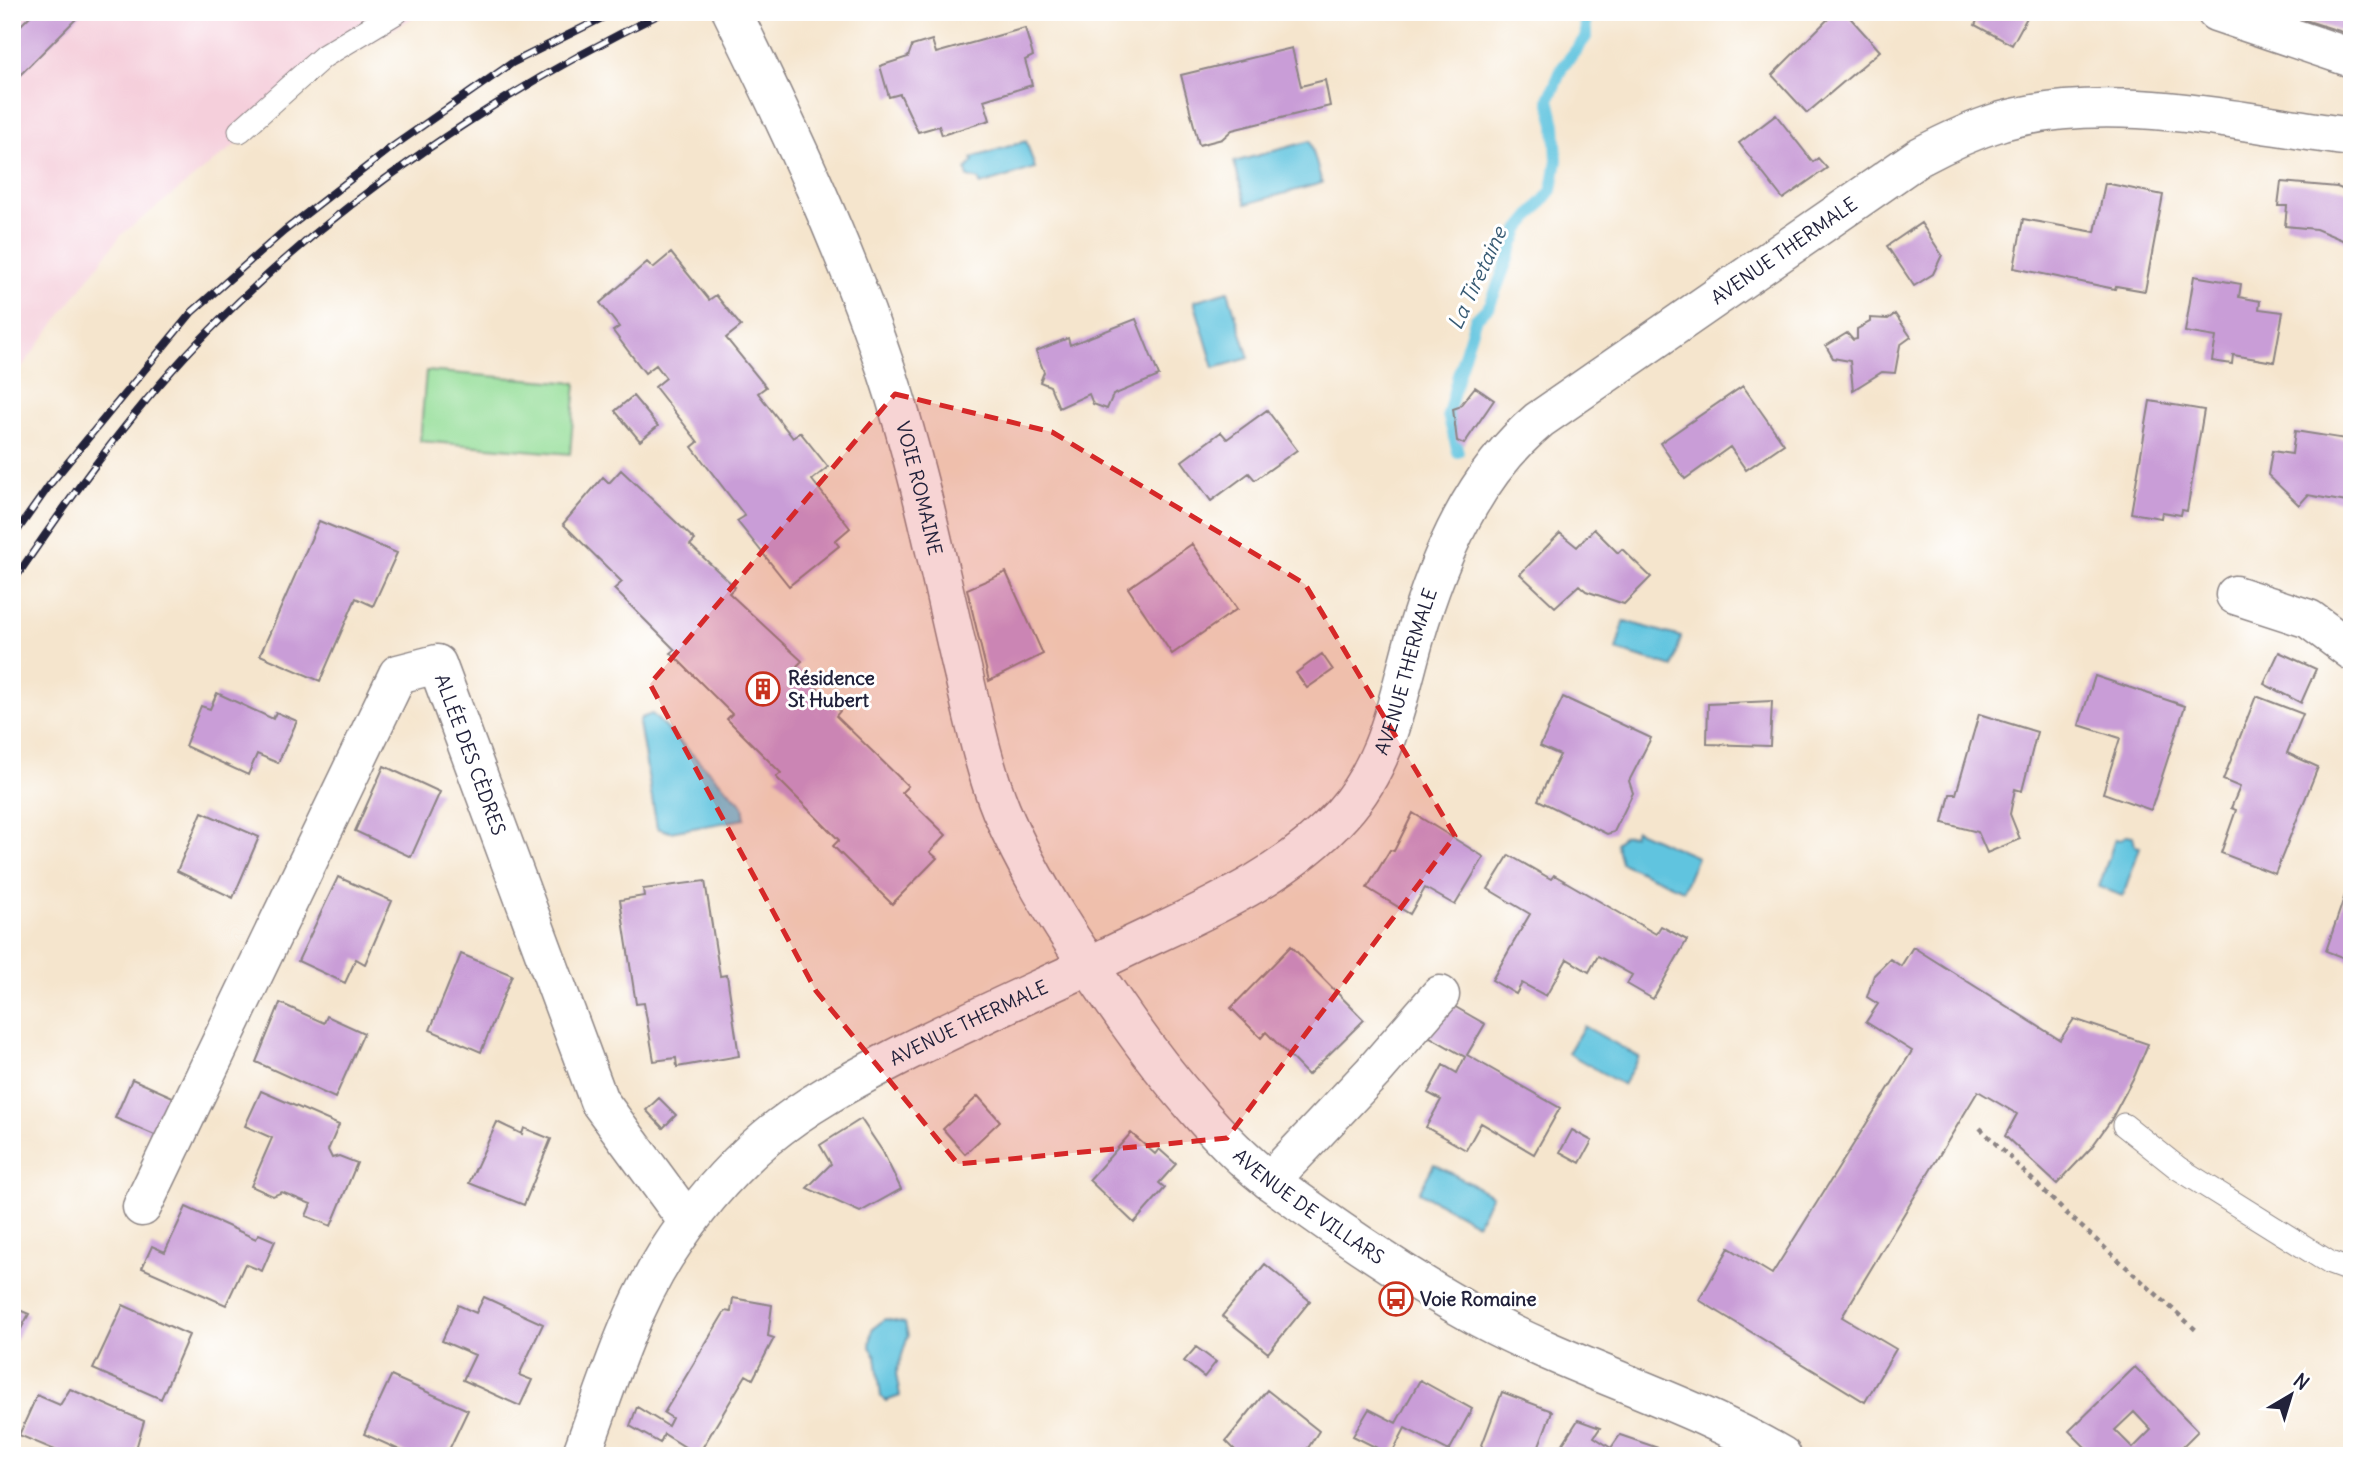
<svg xmlns="http://www.w3.org/2000/svg" width="2364" height="1468" viewBox="0 0 2364 1468" font-family="Delius,sans-serif">
	<style>
		.built { fill: #f5cfdb }
		.green { fill: #95de99; stroke: #5c806a; stroke-width: 2 }
		.water { fill: #61c4df; stroke: #42738d; stroke-width: 2 }
		.lines { fill: none; stroke-linecap: round; stroke-linejoin: round }
		.stream { stroke: #61c4df; stroke-width: 12 }
		.building { fill: #c99dd7; fill-rule: evenodd }
		.lane-casing { stroke: #8c8484; stroke-width: 25 }
		.street-casing { stroke: #8c8484; stroke-width: 41 }
		.secondary-casing { stroke: #8c8484; stroke-width: 41 }
		.path { stroke: #8c8484; stroke-width: 4.5; stroke-dasharray: 5 5; stroke-linecap: butt }
		.lane { stroke: #fff; stroke-width: 23 }
		.street { stroke: #fff; stroke-width: 38 }
		.secondary { stroke: #fff; stroke-width: 38 }
		.rail-casing { stroke: #22223b; stroke-width: 8 }
		.rail { stroke: #fff; stroke-width: 5; stroke-dasharray: 16; stroke-linecap: butt }
		.marked { fill: #d62828; fill-opacity: 0.2; stroke: #d62828; stroke-width: 5; stroke-dasharray: 14 9; stroke-linejoin: round }
		.labels { text-anchor: middle; dominant-baseline: central; stroke-width: 6; stroke-linejoin: round; paint-order: stroke }
		.street-label { font-size: 19px; fill: #22223b; stroke: #fff }
		.poi-label { font-size: 19px; font-weight: bold; fill: #22223b; stroke: #fff; text-anchor: start }
		.water-label { font-size: 21px; font-style: italic; fill: #385b74; stroke: #fff }
	</style>
	<rect width="100%" height="100%" fill="#fff"/>
	<filter id="ink" filterUnits="userSpaceOnUse"><feTurbulence type="fractalNoise" baseFrequency=".0143" numOctaves="2"/><feDisplacementMap in="SourceGraphic" scale="14" xChannelSelector="R" yChannelSelector="G"/><feConvolveMatrix kernelMatrix="1 2 1 2 8 2 1 2 1" color-interpolation-filters="sRGB"/></filter>
	<filter id="wash" filterUnits="userSpaceOnUse"><feTurbulence type="fractalNoise" baseFrequency=".00686" numOctaves="4" result="noise"/><feDisplacementMap in="SourceGraphic" scale="28" xChannelSelector="R" yChannelSelector="G"/><feGaussianBlur stdDeviation="1.57" result="paint"/><feColorMatrix in="noise" values="0 0 0 0 0 0 0 0 0 0 0 0 0 0 0 0 0 1.4 0 .05"/><feComposite in="paint" operator="in"/></filter>
	<g filter="url(#wash)">
		<rect width="100%" height="100%" fill="#f5e5cd"/>
		<path class="built" d="M12 12H422L343 60 121 235 12 380Z"/>
		<path class="green" d="M426 371 576 383 570 454 420 441Z"/>
		<path class="water" d="M1026 141 1035 168 980 185 979 180 968 177 966 170 973 161 972 158Z
			M1310 141 1322 183 1246 204 1234 162Z
			M1228 291 1249 358 1214 368 1194 301Z
			M1624 621 1681 637 1673 667 1616 650Z
			M652 714 743 805 745 819 670 832 657 828 639 723 641 718Z
			M1635 830 1697 857 1683 890 1621 863 1616 843 1623 836 1633 835Z
			M2127 835 2133 836 2135 846 2140 847 2123 896 2099 887 2115 839 2120 840Z
			M1584 1026 1639 1057 1623 1085 1568 1053Z
			M1434 1164 1492 1195 1477 1224 1419 1192Z
			M885 1319 905 1323 908 1336 896 1374 900 1396 886 1401 881 1397 876 1356 870 1347 872 1329Z"/>
		<g class="lines">
			<path class="stream" d="M1458 452 1448 415 1458 375 1475 320 1490 305 1519 230 1552 190 1557 160 1555 125 1549 99 1562 68 1586 37 1585 12"/>
		</g>
		<g id="blocks">
			<path class="building" d="M34 12H83L12 83V34Z
				M1835 12H1845L1880 51 1807 113 1772 75Z
				M1981 12H2030L2012 45 1975 25Z
				M2308 12H2352V35L2305 20Z
				M1025 28 1033 56 1025 60 1032 85 984 100 990 120 942 135 939 126 918 132 900 94 889 97 880 66 908 57 912 46 932 40 936 53Z
				M1292 48 1301 86 1325 80 1330 106 1232 130 1222 139 1199 145 1181 75Z
				M1776 115 1813 162 1818 158 1827 168 1783 199 1739 143Z
				M2281 182 2337 187 2352 193V244L2316 229 2285 226 2287 206H2278Z
				M2105 183 2163 195 2145 291 2116 286 2115 289 2014 268 2023 219 2095 232Z
				M1921 223 1942 255 1933 274 1914 286 1887 246Z
				M671 253 709 300 716 295 741 326 726 338 766 387 758 393 793 438 800 432 828 467 812 480 850 528 835 541 839 546 789 586 737 521 745 516 692 447 698 442 655 387 666 378 656 365 645 373 613 331 619 327 600 303 647 262 653 268Z
				M2194 276 2241 284 2239 297 2260 301 2259 309 2283 312 2274 362 2233 355 2232 364 2212 361 2216 337 2185 332Z
				M1895 314 1911 337 1900 345 1895 373 1882 372 1853 390 1850 361 1833 358 1826 346 1847 333 1853 340 1857 339V329L1870 322V318L1888 319Z
				M1136 319 1159 376 1113 395 1107 409 1093 404 1089 394 1059 408 1050 386 1040 382 1044 372 1036 351 1068 338 1070 345Z
				M1743 386 1784 444 1746 470 1730 447 1685 479 1660 443Z
				M1475 387 1494 400 1464 444 1457 441 1453 409 1459 407Z
				M633 396 658 426 640 441 615 411Z
				M2150 401 2204 410 2187 511 2182 510 2181 515 2162 512 2161 518 2131 513Z
				M1267 410 1297 450 1255 480 1249 473 1211 501 1182 461 1221 432 1227 439Z
				M2295 431 2352 440 2349 464H2352V503L2308 495 2299 505 2268 475 2272 451 2292 454Z
				M621 470 695 540 690 545 735 587 729 593 802 661 796 667 840 711 836 716 908 786 902 792 946 835 930 852 937 858 892 904 833 846 839 840 776 777 781 773 727 719 732 714 671 653 675 650 614 589 622 582 563 524 603 477 609 483Z
				M319 521 397 553 373 606 356 598 320 681 260 655Z
				M1594 529 1618 553 1622 549 1651 577 1624 604 1586 591 1579 585 1555 607 1520 574 1560 533 1577 547Z
				M1192 544 1237 609 1172 654 1128 588Z
				M1006 572 1043 654 989 681 967 589Z
				M2279 652 2316 669 2301 703 2264 684Z
				M1322 654 1333 670 1307 688 1296 673Z
				M2095 676 2185 706 2151 810 2103 793 2120 738 2079 725Z
				M217 693 273 719 276 712 297 721 278 763 257 754 248 775 185 746 201 706 210 709Z
				M2256 696 2303 714 2287 753 2318 767 2275 874 2221 853 2236 810 2231 808 2240 787 2223 780Z
				M1563 697 1651 738 1629 781 1633 793 1614 832 1607 834 1538 800 1560 755 1540 746Z
				M1772 701 1770 746 1707 744 1708 704Z
				M1979 714 2037 732 2022 791 2015 789 2010 814 2020 839 1987 853 1978 832 1943 823 1950 794H1956Z
				M384 766 440 792 411 857 355 831Z
				M202 812 259 837 233 898 177 871Z
				M1413 813 1484 857 1455 905 1425 888 1410 914 1367 888 1390 850 1394 851Z
				M1509 855 1551 879 1554 875 1656 934 1661 926 1687 940 1653 999 1627 984 1632 975 1598 956 1589 972 1567 959 1546 996 1522 983 1516 994 1492 980 1530 914 1488 889Z
				M338 877 392 901 365 964 356 959 345 983 298 961Z
				M705 881 720 976 727 975 739 1056 677 1067 676 1058 654 1061 644 1003 636 1004 620 900 644 896 643 889Z
				M2345 895 2352 898V961L2326 951Z
				M1291 946 1364 1020 1308 1075 1266 1032 1261 1038 1231 1008Z
				M1913 947 2060 1040 2074 1019 2148 1044 2135 1075 2111 1120 2091 1148 2057 1184 2005 1136 2017 1114 1978 1091 1842 1317 1896 1349 1865 1402 1699 1300 1729 1248 1772 1274 1912 1051 1866 1022 1878 1004 1867 997 1874 975 1890 959 1901 966Z
				M461 954 512 975 481 1052 430 1030Z
				M280 1003 324 1023 327 1016 364 1033 335 1098 256 1062Z
				M1452 1005 1485 1024 1467 1055 1560 1108 1534 1154 1481 1123 1466 1150 1426 1127 1441 1100 1428 1093 1443 1065 1457 1073 1465 1057 1425 1034Z
				M132 1079 175 1098 157 1136 115 1118Z
				M261 1091 339 1125 328 1150 332 1158 339 1156 357 1163 331 1226 306 1216 311 1204 282 1192 273 1196 251 1186 272 1138 245 1126Z
				M978 1096 1000 1121 965 1154 943 1129Z
				M659 1098 676 1115 663 1128 646 1110Z
				M861 1119 883 1152 901 1189 860 1212 807 1188 831 1164 820 1145Z
				M497 1122 522 1134 524 1128 551 1139 524 1205 469 1183Z
				M1572 1130 1592 1141 1580 1163 1560 1152Z
				M1131 1133 1155 1154 1159 1149 1176 1164 1159 1183 1165 1188 1134 1223 1089 1180Z
				M186 1207 256 1239 259 1234 275 1241 262 1271 245 1264 226 1305 142 1268 152 1246 165 1252Z
				M1265 1264 1310 1301 1268 1353 1222 1316Z
				M484 1297 543 1324 519 1375 532 1380 520 1406 463 1380 475 1355 442 1341 458 1305 476 1313Z
				M733 1298 772 1305 768 1336 774 1338 753 1379 746 1375 698 1455 664 1434 660 1443 630 1426 637 1407 668 1426 672 1418 664 1413 725 1311 731 1312Z
				M123 1305 189 1335 161 1399 93 1369Z
				M12 1307 29 1314 14 1342 12 1341Z
				M1196 1347 1216 1362 1204 1377 1184 1361Z
				M2135 1367 2198 1431 2173 1456H2094L2069 1431ZM2134 1412 2151 1430 2133 1448 2115 1430Z
				M391 1376 468 1410 446 1456 426 1451 424 1456H413L364 1434Z
				M1420 1380 1472 1409 1449 1451 1405 1428 1391 1455 1353 1436 1369 1409 1396 1423Z
				M70 1389 144 1421 134 1456H59L60 1452 19 1435 37 1395 60 1405Z
				M1267 1390 1319 1431 1308 1448 1314 1452 1312 1456H1241L1226 1441Z
				M1502 1392 1552 1411 1535 1456H1487L1479 1453Z
				M1578 1420 1600 1428 1594 1437 1611 1448 1620 1435 1667 1451 1664 1456H1555Z"/>
		</g>
	</g>
	<g filter="url(#ink)">
		<use href="#blocks" fill-opacity="0" stroke="#8c8484" stroke-width="2"/>
		<g class="lines">
			<defs>
				<path id="lane" d="M240 131 324 56 397 12
					M2124 1125 2178 1168 2330 1263 2352 1271"/>
				<g id="street">
					<path id="s1" d="M732 12C789 128 845 246 886 369 918 465 938 566 961 664 973 713 982 763 1001 810 1033 886 1080 954 1127 1021 1163 1072 1223 1147 1273 1183 1338 1231 1409 1279 1480 1318 1577 1370 1686 1400 1782 1456"/>
					<path d="M2216 12 2352 58"/>
					<path d="M2235 595 2309 619 2352 651"/>
					<path d="M1270 1181 1373 1072 1440 995"/>
					<path id="s2" d="M142 1207 398 674 437 664 599 1101 688 1222"/>
				</g>
				<g id="secondary">
					<path id="s3" d="M581 1456C606 1389 627 1317 665 1256 693 1212 726 1172 766 1138 804 1106 849 1082 893 1059 970 1019 1050 985 1128 947 1203 911 1286 877 1342 814 1388 763 1397 700 1415 637 1439 556 1473 476 1539 420L1919 157C1945 143 1973 130 2002 121 2114 90 2239 123 2352 137"/>
				</g>
			</defs>
			<use href="#lane" class="lane-casing"/>
			<use href="#street" class="street-casing"/>
			<use href="#secondary" class="secondary-casing"/>
			<path class="path" d="M1980 1128 2063 1210 2197 1331"/>
			<use href="#lane" class="lane"/>
			<use href="#street" class="street"/>
			<use href="#secondary" class="secondary"/>
			<defs>
				<path id="rail" d="M12 538 51 483 192 312 284 231 392 147 512 63 614 12
					M12 583C72 495 135 405 211 329 339 199 500 91 664 12"/>
			</defs>
			<use href="#rail" class="rail-casing"/>
			<use href="#rail" class="rail"/>
		</g>
	</g>
	<path class="marked" d="M895 394 1052 432 1305 584 1455 836 1227 1138 958 1164 816 991 650 684Z"/>
	<defs>
		<symbol id="building-ring" viewBox="-11 -11 22 22"><circle r="9.5" fill="#fff" stroke="#c8321e" stroke-width="1.5"/><path d="M-4-6H4V6H1V3H-1V6H-4ZM-2.5-4.3h1.7v1.8h-1.7ZM.8-4.3h1.7v1.8H.8ZM-2.5-1h1.7V.8h-1.7ZM.8-1h1.7V.8H.8Z" fill="#c8321e"/></symbol>
		<symbol id="bus-ring" viewBox="-11 -11 22 22"><circle r="9.5" fill="#fff" stroke="#c8321e" stroke-width="1.5"/><path d="M-5-6H5V4H4V6H2V4H-2V6H-4V4H-5ZM-3.5-4V0h7V-4ZM-3.5 1.2v1.5H-2V1.2ZM2 1.2v1.5H3.5V1.2Z" fill="#c8321e"/></symbol>
	</defs>
	<g fill-rule="evenodd">
		<use href="#building-ring" x="744" y="670" width="38" height="38"/>
		<use href="#bus-ring" x="1377" y="1280" width="38" height="38"/>
	</g>
	<g class="labels">
		<g class="street-label">
			<text stroke="none"><textPath href="#s3" startOffset="1782">AVENUE THERMALE</textPath></text>
			<text stroke="none"><textPath href="#s1" startOffset="513">VOIE ROMAINE</textPath></text>
			<text stroke="none"><textPath href="#s3" startOffset="1195">AVENUE THERMALE</textPath></text>
			<text stroke="none"><textPath href="#s2" startOffset="728">ALLÉE DES CÈDRES</textPath></text>
			<text stroke="none"><textPath href="#s3" startOffset="607">AVENUE THERMALE</textPath></text>
			<text stroke="none"><textPath href="#s1" startOffset="1353">AVENUE DE VILLARS</textPath></text>
		</g>
		<g class="poi-label">
			<text x="788" y="678">Résidence<tspan x="788" dy="22">St Hubert</tspan></text>
			<text x="1420" y="1299">Voie Romaine</text>
		</g>
		<g class="water-label">
			<text transform="translate(1477 278) rotate(-65)">La Tiretaine</text>
		</g>
	</g>
	<rect width="2364" height="1468" fill="none" stroke="#fff" stroke-width="42"/>
	<g transform="translate(2291 1395) rotate(38)" stroke="#ffffff" stroke-width="5" paint-order="stroke">
	<path d="M0-5L12 26L0 18L-12 26Z" fill="#22223b"/>
	<text y="-10" font-size="19" font-weight="bold" text-anchor="middle" fill="#22223b">N</text>
	</g>
</svg>
